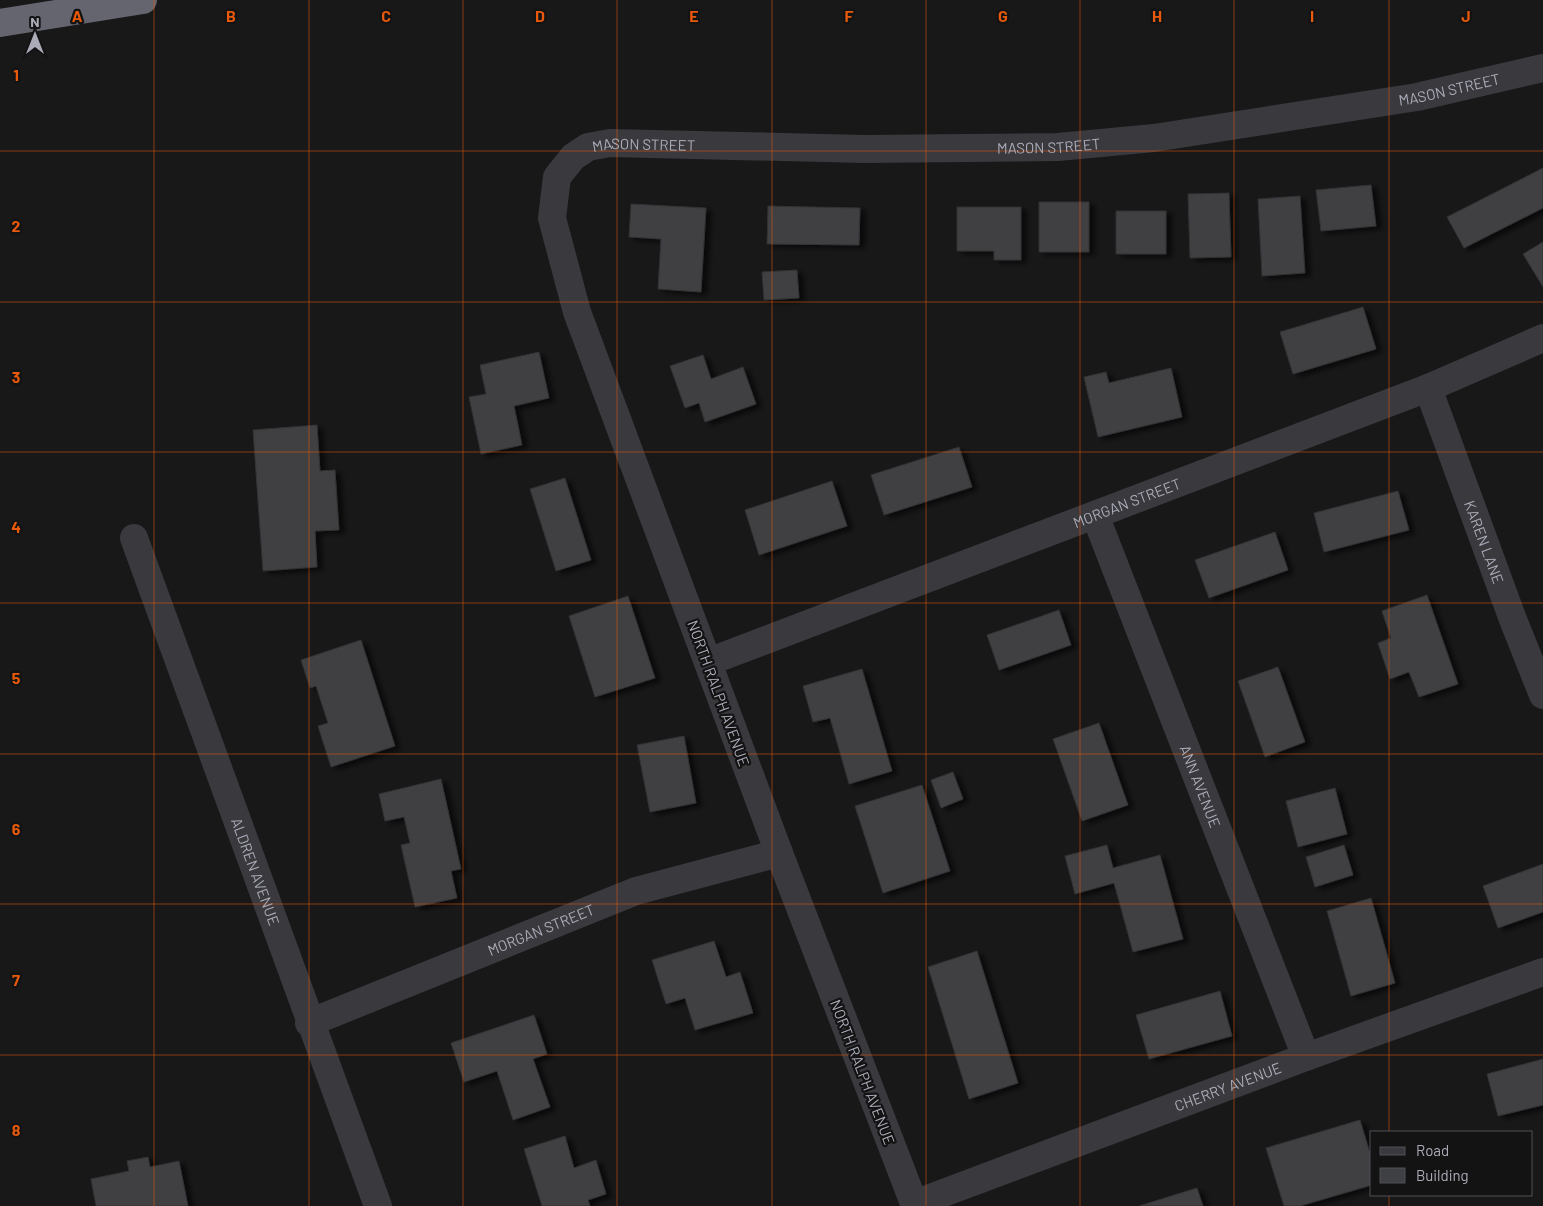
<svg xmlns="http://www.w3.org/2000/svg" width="1543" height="1206" viewBox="0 0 1543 1206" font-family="Barlow,sans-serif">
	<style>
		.building { fill: #3f4043; stroke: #323235; filter: url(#shadow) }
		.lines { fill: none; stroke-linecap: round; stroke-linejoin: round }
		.minor { stroke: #39393e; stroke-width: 28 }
		.motorway { stroke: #65656f; stroke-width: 28 }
		.grid { fill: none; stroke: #e8590c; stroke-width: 1; stroke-opacity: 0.55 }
		.labels { text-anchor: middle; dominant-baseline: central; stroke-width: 4.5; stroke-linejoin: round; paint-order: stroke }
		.street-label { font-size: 15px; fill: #abacb8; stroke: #131314 }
		.grid-label { font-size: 16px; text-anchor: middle; font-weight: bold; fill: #e8590c; stroke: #131314; stroke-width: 4.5; stroke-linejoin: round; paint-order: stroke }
	</style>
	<defs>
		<filter id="shadow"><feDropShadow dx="5.5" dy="3" stdDeviation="2.5" flood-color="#0009"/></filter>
	</defs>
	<rect width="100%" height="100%" fill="#181819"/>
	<path class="building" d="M1543 168V208L1464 248 1447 217Z
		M1371 185 1376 226 1321 231 1316 190Z
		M1229 193 1231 257 1190 258 1188 194Z
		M1300 196 1305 273 1262 276 1258 199Z
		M1039 202H1089V252H1039Z
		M631 204 706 208 701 292 658 289 661 239 629 237Z
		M768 206 860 208 859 245 767 244Z
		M957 207H1021V260H994V251H957Z
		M1116 211H1166V254H1116Z
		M1543 242V287L1523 254Z
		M797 270 799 298 764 300 762 272Z
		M1363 307 1376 349 1293 374 1280 332Z
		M539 352 549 398 514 406 522 445 481 454 469 397 486 394 480 365Z
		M703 355 711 379 743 367 756 404 705 422 699 403 685 408 670 366Z
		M1171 368 1182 417 1098 437 1084 377 1106 372 1109 383Z
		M317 425 320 471 335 470 339 530 315 531 317 567 263 571 253 430Z
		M959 447 972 487 884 515 871 475Z
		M565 478 591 560 556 571 530 489Z
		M832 481 847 526 759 555 745 510Z
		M1398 491 1409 530 1324 552 1314 513Z
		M1275 532 1288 570 1209 598 1195 560Z
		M1427 595 1458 684 1419 697 1409 672 1390 679 1378 643 1391 638 1382 611Z
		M628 596 655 678 595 697 569 616Z
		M1059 610 1071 645 999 670 987 635Z
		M361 640 395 746 331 767 318 726 328 723 316 686 310 688 301 660Z
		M1278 667 1305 742 1265 757 1238 681Z
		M862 669 892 771 849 784 830 718 813 722 803 686Z
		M1099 723 1128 805 1082 821 1053 739Z
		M684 736 696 803 650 812 637 745Z
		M953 772 963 799 941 808 931 780Z
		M441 779 461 869 451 871 457 898 415 907 401 845 410 843 404 817 385 821 379 794Z
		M922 785 950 871 883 893 855 806Z
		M1335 788 1347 834 1298 847 1286 801Z
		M1107 845 1113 868 1160 855 1183 939 1133 952 1114 883 1075 894 1065 856Z
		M1344 845 1353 875 1315 887 1306 857Z
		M1543 864V912L1498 928 1483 886Z
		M1371 898 1395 983 1351 996 1327 911Z
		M714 941 726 977 740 972 753 1013 695 1030 685 998 666 1004 652 960Z
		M977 951 1018 1083 969 1099 928 967Z
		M1220 991 1232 1036 1149 1059 1136 1015Z
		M534 1015 547 1054 533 1059 550 1107 513 1120 497 1071 464 1082 451 1043Z
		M1543 1059V1105L1498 1116 1487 1074Z
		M1360 1120 1372 1160V1185L1300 1206H1284L1266 1148Z
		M565 1136 574 1168 596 1160 606 1194 588 1200 590 1206H542L524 1149Z
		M148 1157 150 1167 179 1161 188 1206H96L91 1179 129 1171 127 1161Z
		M1197 1188 1203 1206H1139Z"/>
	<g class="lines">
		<g class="minor">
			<path id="s1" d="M1428 388 1512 617 1543 695"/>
			<path id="s2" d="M1095 515 1306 1057"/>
			<path id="s3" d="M134 538 378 1206"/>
			<path id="s4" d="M708 662 1428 388 1543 338"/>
			<path id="s5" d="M309 1023 636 891 779 853"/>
			<path id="s6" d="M914 1204 1306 1057 1543 972"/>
			<path id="s7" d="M915 1206 779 853 577 312 552 218 557 177 573 157 588 147 610 143 865 149 1058 147 1154 138 1417 97 1543 68"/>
		</g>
		<path class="motorway" d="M0 23 143 0"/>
	</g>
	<path class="grid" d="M154 0V1206M309 0V1206M463 0V1206M617 0V1206M772 0V1206M926 0V1206M1080 0V1206M1234 0V1206M1389 0V1132M0 151H1543M0 302H1543M0 452H1543M0 603H1543M0 754H1543M0 904H1543M0 1055H1543M1389 1195V1206"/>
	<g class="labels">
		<g class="street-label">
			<text stroke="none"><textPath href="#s7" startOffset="2004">MASON STREET</textPath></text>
			<text stroke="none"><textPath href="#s7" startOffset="1599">MASON STREET</textPath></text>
			<text stroke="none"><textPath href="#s7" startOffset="1194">MASON STREET</textPath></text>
			<text stroke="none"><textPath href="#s4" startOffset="448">MORGAN STREET</textPath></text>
			<text stroke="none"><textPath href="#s1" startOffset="164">KAREN LANE</textPath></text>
			<text transform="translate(719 693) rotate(70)">NORTH RALPH AVENUE</text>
			<text stroke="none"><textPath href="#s2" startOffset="291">ANN AVENUE</textPath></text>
			<text stroke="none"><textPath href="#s3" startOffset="355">ALDREN AVENUE</textPath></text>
			<text stroke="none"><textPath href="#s5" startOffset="250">MORGAN STREET</textPath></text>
			<text transform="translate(863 1072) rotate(69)">NORTH RALPH AVENUE</text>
			<text stroke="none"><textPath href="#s6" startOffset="335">CHERRY AVENUE</textPath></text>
		</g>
	</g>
	<g class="grid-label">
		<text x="77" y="22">A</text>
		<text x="231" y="22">B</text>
		<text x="386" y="22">C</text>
		<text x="540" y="22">D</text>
		<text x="694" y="22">E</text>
		<text x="849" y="22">F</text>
		<text x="1003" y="22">G</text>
		<text x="1157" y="22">H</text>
		<text x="1312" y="22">I</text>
		<text x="1466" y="22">J</text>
		<text x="16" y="81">1</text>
		<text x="16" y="232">2</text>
		<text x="16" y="383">3</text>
		<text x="16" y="533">4</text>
		<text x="16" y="684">5</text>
		<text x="16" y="835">6</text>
		<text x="16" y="986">7</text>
		<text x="16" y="1136">8</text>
	</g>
	<rect x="1370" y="1131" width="162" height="65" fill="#131314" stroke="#505056"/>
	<rect x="1380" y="1147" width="25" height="8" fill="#39393e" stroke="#505056"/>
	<text x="1416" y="1156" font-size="15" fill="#abacb8">Road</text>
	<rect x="1380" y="1168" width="25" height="15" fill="#3f4043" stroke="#505056"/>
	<text x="1416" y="1181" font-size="15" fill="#abacb8">Building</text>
	<g transform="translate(35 35)" stroke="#131314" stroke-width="4" paint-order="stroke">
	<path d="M0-4L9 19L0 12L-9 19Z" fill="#abacb8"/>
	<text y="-8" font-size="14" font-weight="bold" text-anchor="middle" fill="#abacb8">N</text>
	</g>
</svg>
